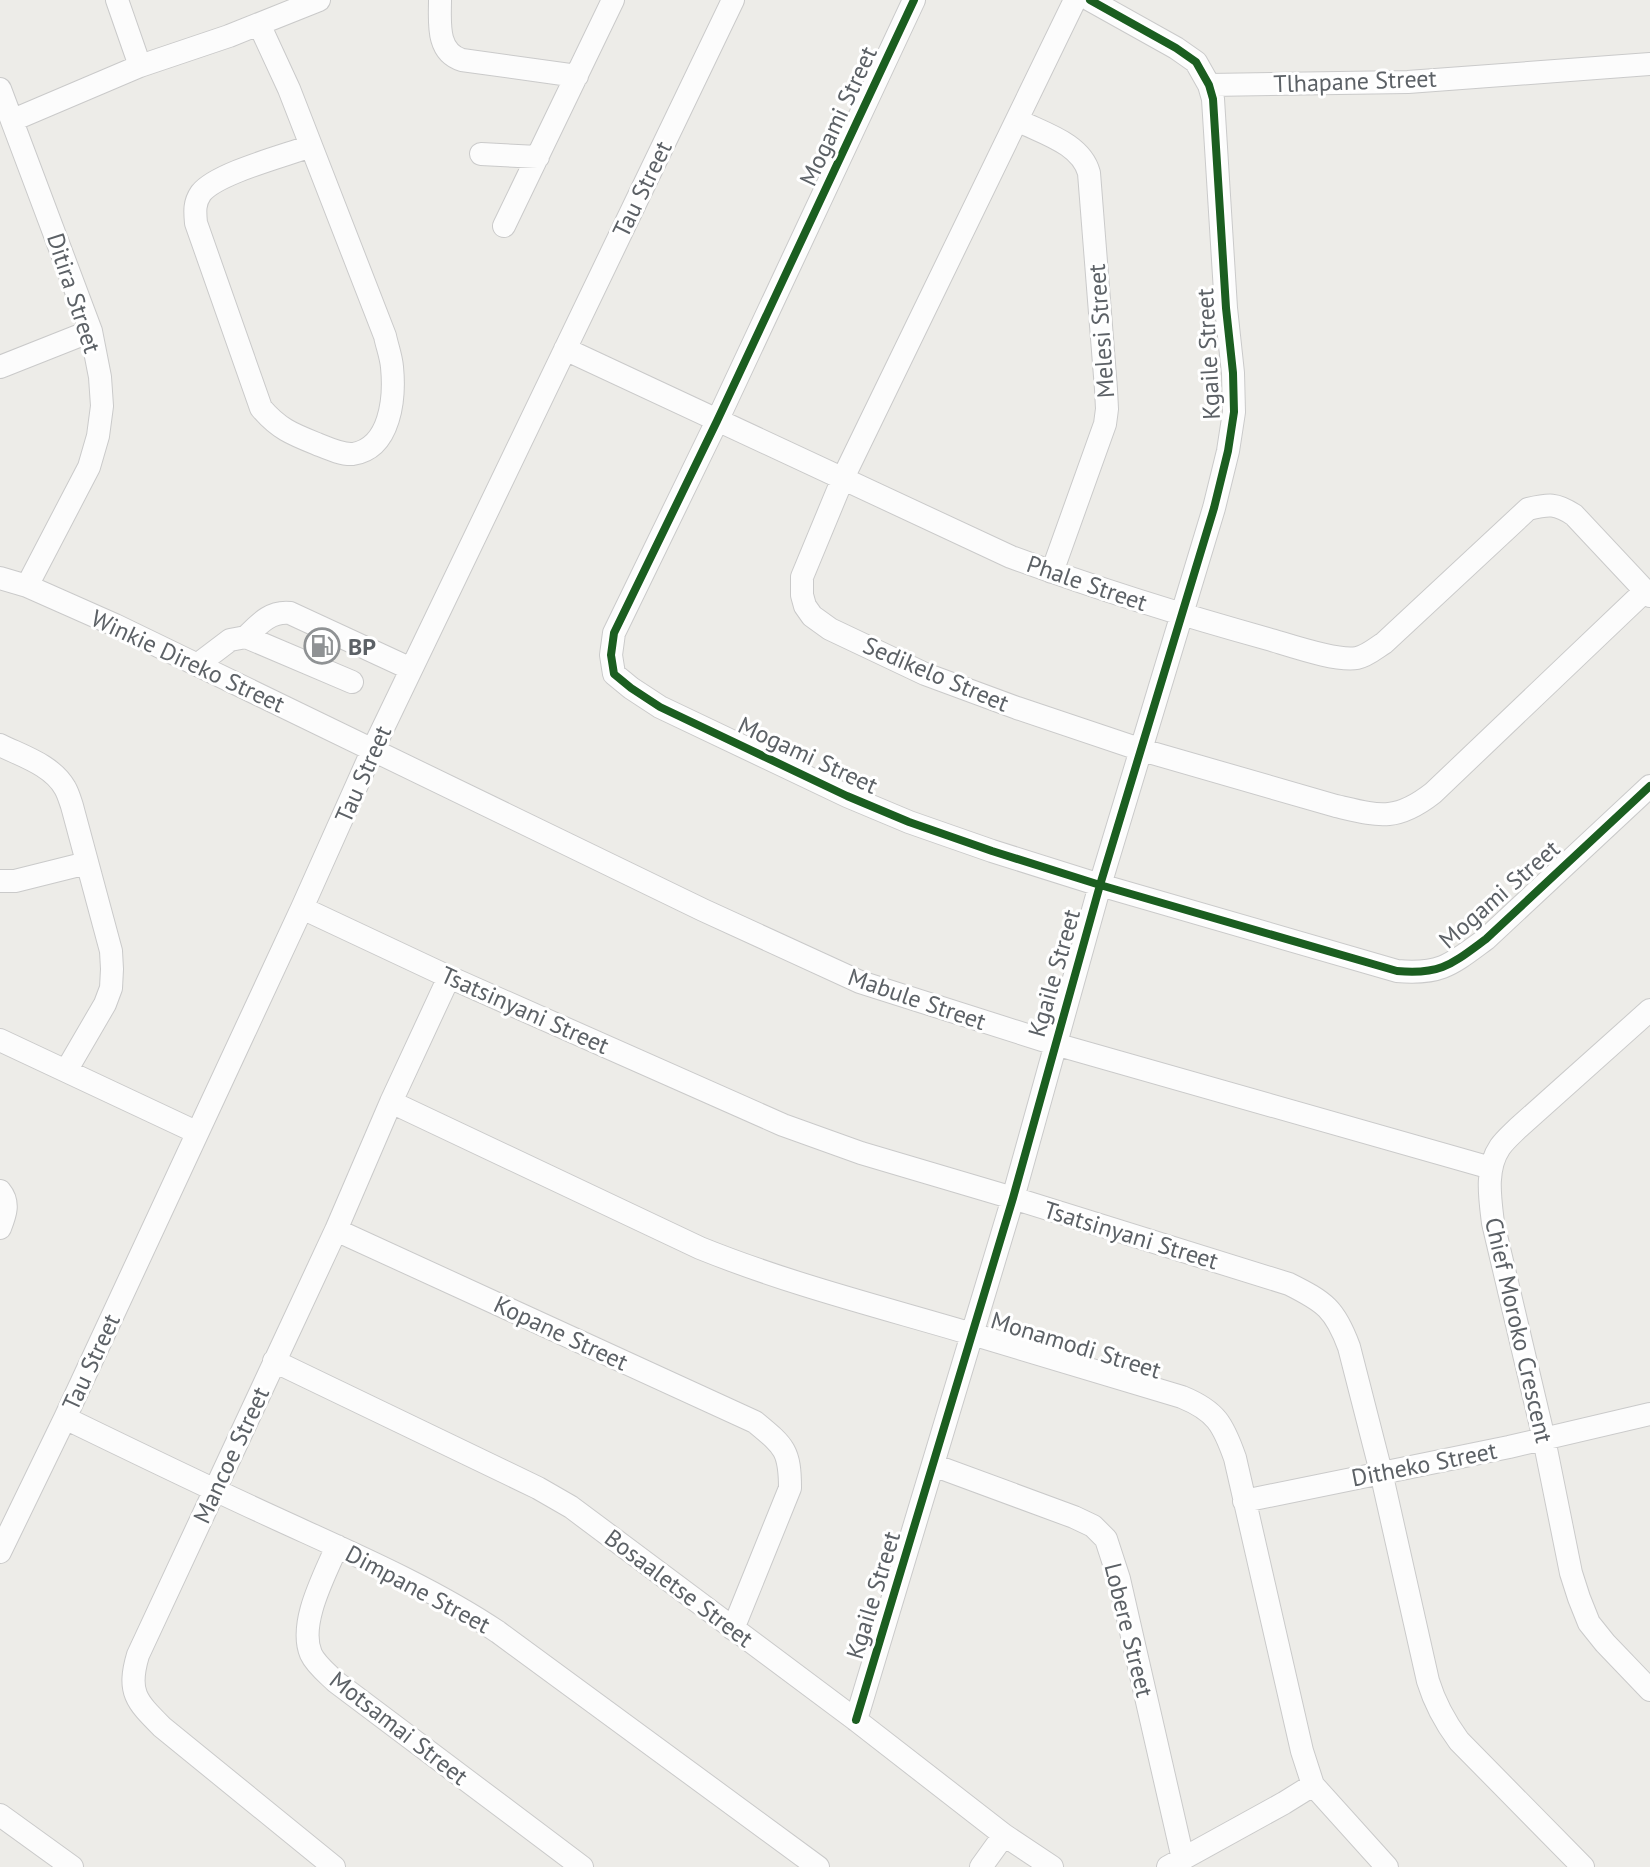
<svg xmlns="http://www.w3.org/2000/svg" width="1650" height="1867" viewBox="0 0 1650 1867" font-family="'PT Sans',sans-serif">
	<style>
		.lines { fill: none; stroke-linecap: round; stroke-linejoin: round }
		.minor-casing { stroke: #cacaca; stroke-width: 24 }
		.minor { stroke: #fcfcfc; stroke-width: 22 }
		.cycleway-casing { stroke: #fff; stroke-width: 13 }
		.cycleway { stroke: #1b5e20; stroke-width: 8 }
		.labels { text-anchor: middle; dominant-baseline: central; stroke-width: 6; stroke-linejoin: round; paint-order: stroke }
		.street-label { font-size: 24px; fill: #5c6166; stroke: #fff }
		.poi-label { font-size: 24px; font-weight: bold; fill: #5c6166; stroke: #fff; text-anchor: start }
	</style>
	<rect width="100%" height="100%" fill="#edece8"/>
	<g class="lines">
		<defs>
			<path id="minor" d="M117 0 140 66
				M440 0C440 22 436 52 462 60L577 76
				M914 0 717 421 614 633 611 655 614 674 631 688 660 707 847 796 909 822 992 851 1100 885 1397 971C1441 975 1452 964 1486 939L1650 786
				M1075 0 843 478 802 577V595L805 606 812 616 830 629 925 674 1017 708 1142 750 1336 806C1379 816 1396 822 1433 793L1645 591
				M259 24 289 89 385 336C387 346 391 356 392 367 395 397 391 448 353 454 342 455 327 448 317 444 292 434 279 429 261 408L196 223C195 212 194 203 201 193 217 173 284 156 311 146
				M1209 85 1408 82 1650 64
				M0 89 91 331 100 377 102 406 98 436 89 467 27 586
				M13 120 140 66 229 36 319 0
				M1017 120C1042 133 1081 143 1089 173L1106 389 1107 409 1105 424 1052 572
				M481 154 538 157
				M504 226 613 0
				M565 349 1011 557C1095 588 1181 615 1268 639 1289 645 1337 662 1357 658 1367 656 1376 648 1384 643L1528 509C1549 504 1556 503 1574 515L1650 596
				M0 367 91 331
				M0 578 27 586 115 625 703 910 860 982 1055 1044 1491 1168
				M246 637C259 624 270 611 290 613L411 669
				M197 665 230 640 246 637 352 682
				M0 745C22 756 52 765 65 788 68 793 70 800 72 806L111 951 112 969 111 988 105 1004 66 1071
				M0 881H15L87 863
				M302 908 449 977 783 1125 861 1153 1013 1198 1289 1284C1325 1302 1335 1309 1349 1347L1381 1472 1428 1681C1435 1704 1445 1722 1459 1741L1583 1867
				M1650 1010 1518 1128C1512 1134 1505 1140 1500 1147 1485 1169 1490 1198 1493 1223L1544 1439 1571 1573 1579 1598 1589 1623 1605 1643 1650 1690
				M0 1040 196 1132
				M391 1102 700 1248C789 1284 881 1307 972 1334 1042 1355 1112 1376 1182 1397 1216 1411 1223 1424 1235 1458L1302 1751 1313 1785 1387 1867
				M0 1191C10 1203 5 1215 0 1228
				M336 1230 755 1422C784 1446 790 1450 790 1488L733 1629
				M274 1361 538 1488 571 1507 856 1720 1004 1835 1052 1867
				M65 1418C135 1452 205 1486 275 1518 349 1552 431 1587 498 1632L818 1867
				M933 1465 1074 1517 1093 1526 1106 1539 1119 1579 1183 1859
				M1244 1501 1509 1447 1650 1414
				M337 1546C325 1575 298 1623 311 1654 316 1665 328 1674 336 1682L582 1867
				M0 1552 65 1418 302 908 373 749 733 0
				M856 1720 1013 1198 1100 885 1214 508 1228 451 1234 412 1233 373 1226 308 1213 99 1209 85 1196 62 1176 48 1090 0
				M0 1815 72 1867
				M334 1867 162 1727C136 1701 127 1692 138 1655L336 1230 391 1102 449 977
				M981 1867 1004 1835
				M1168 1867 1284 1803 1313 1785"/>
		</defs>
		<use href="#minor" class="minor-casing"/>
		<use href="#minor" class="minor"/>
		<defs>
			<path id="cycleway" d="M914 0 717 421 614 633 611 655 614 674 631 688 660 707 847 796 909 822 992 851 1100 885 1397 971C1441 975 1452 964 1486 939L1650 786
				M856 1720 1013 1198 1100 885 1214 508 1228 451 1234 412 1233 373 1226 308 1213 99 1209 85 1196 62 1176 48 1090 0"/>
		</defs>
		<use href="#cycleway" class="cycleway-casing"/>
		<use href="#cycleway" class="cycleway"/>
	</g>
	<defs>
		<symbol id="fuel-ring" viewBox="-11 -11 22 22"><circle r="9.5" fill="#fff" stroke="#8f9294" stroke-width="1.5"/><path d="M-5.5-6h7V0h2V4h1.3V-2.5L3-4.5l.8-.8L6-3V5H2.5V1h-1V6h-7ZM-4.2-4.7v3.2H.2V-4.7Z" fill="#8f9294"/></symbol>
	</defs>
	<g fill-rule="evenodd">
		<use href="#fuel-ring" x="302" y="626" width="40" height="40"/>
	</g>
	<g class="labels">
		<g class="street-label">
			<text transform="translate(1355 81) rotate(-2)">Tlhapane Street</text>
			<text transform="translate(838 116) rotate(-65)">Mogami Street</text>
			<text transform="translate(642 189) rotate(-64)">Tau Street</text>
			<text transform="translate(74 293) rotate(72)">Ditira Street</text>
			<text transform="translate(1101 331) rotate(-94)">Melesi Street</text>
			<text transform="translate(1208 354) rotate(-93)">Kgaile Street</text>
			<text transform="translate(1087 583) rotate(19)">Phale Street</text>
			<text transform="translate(188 661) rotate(25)">Winkie Direko Street</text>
			<text transform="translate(936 674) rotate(23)">Sedikelo Street</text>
			<text transform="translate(808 755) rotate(25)">Mogami Street</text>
			<text transform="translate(363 774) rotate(-66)">Tau Street</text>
			<text transform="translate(1499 894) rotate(-41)">Mogami Street</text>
			<text transform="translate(1054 973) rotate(-74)">Kgaile Street</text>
			<text transform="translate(917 999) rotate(19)">Mabule Street</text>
			<text transform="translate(525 1010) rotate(24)">Tsatsinyani Street</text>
			<text transform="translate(1131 1235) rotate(17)">Tsatsinyani Street</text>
			<text transform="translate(1519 1330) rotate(77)">Chief Moroko Crescent</text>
			<text transform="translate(561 1333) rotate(25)">Kopane Street</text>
			<text transform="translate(1076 1345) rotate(17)">Monamodi Street</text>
			<text transform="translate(91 1362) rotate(-65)">Tau Street</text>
			<text transform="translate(231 1455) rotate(-65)">Mancoe Street</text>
			<text transform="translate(1424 1464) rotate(-11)">Ditheko Street</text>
			<text transform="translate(679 1588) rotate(37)">Bosaaletse Street</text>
			<text transform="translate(418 1589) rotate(28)">Dimpane Street</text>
			<text transform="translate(873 1595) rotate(-73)">Kgaile Street</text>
			<text transform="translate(1129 1630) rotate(76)">Lobere Street</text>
			<text transform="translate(399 1728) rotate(38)">Motsamai Street</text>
		</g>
		<g class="poi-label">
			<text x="348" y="646">BP</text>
		</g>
	</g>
</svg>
